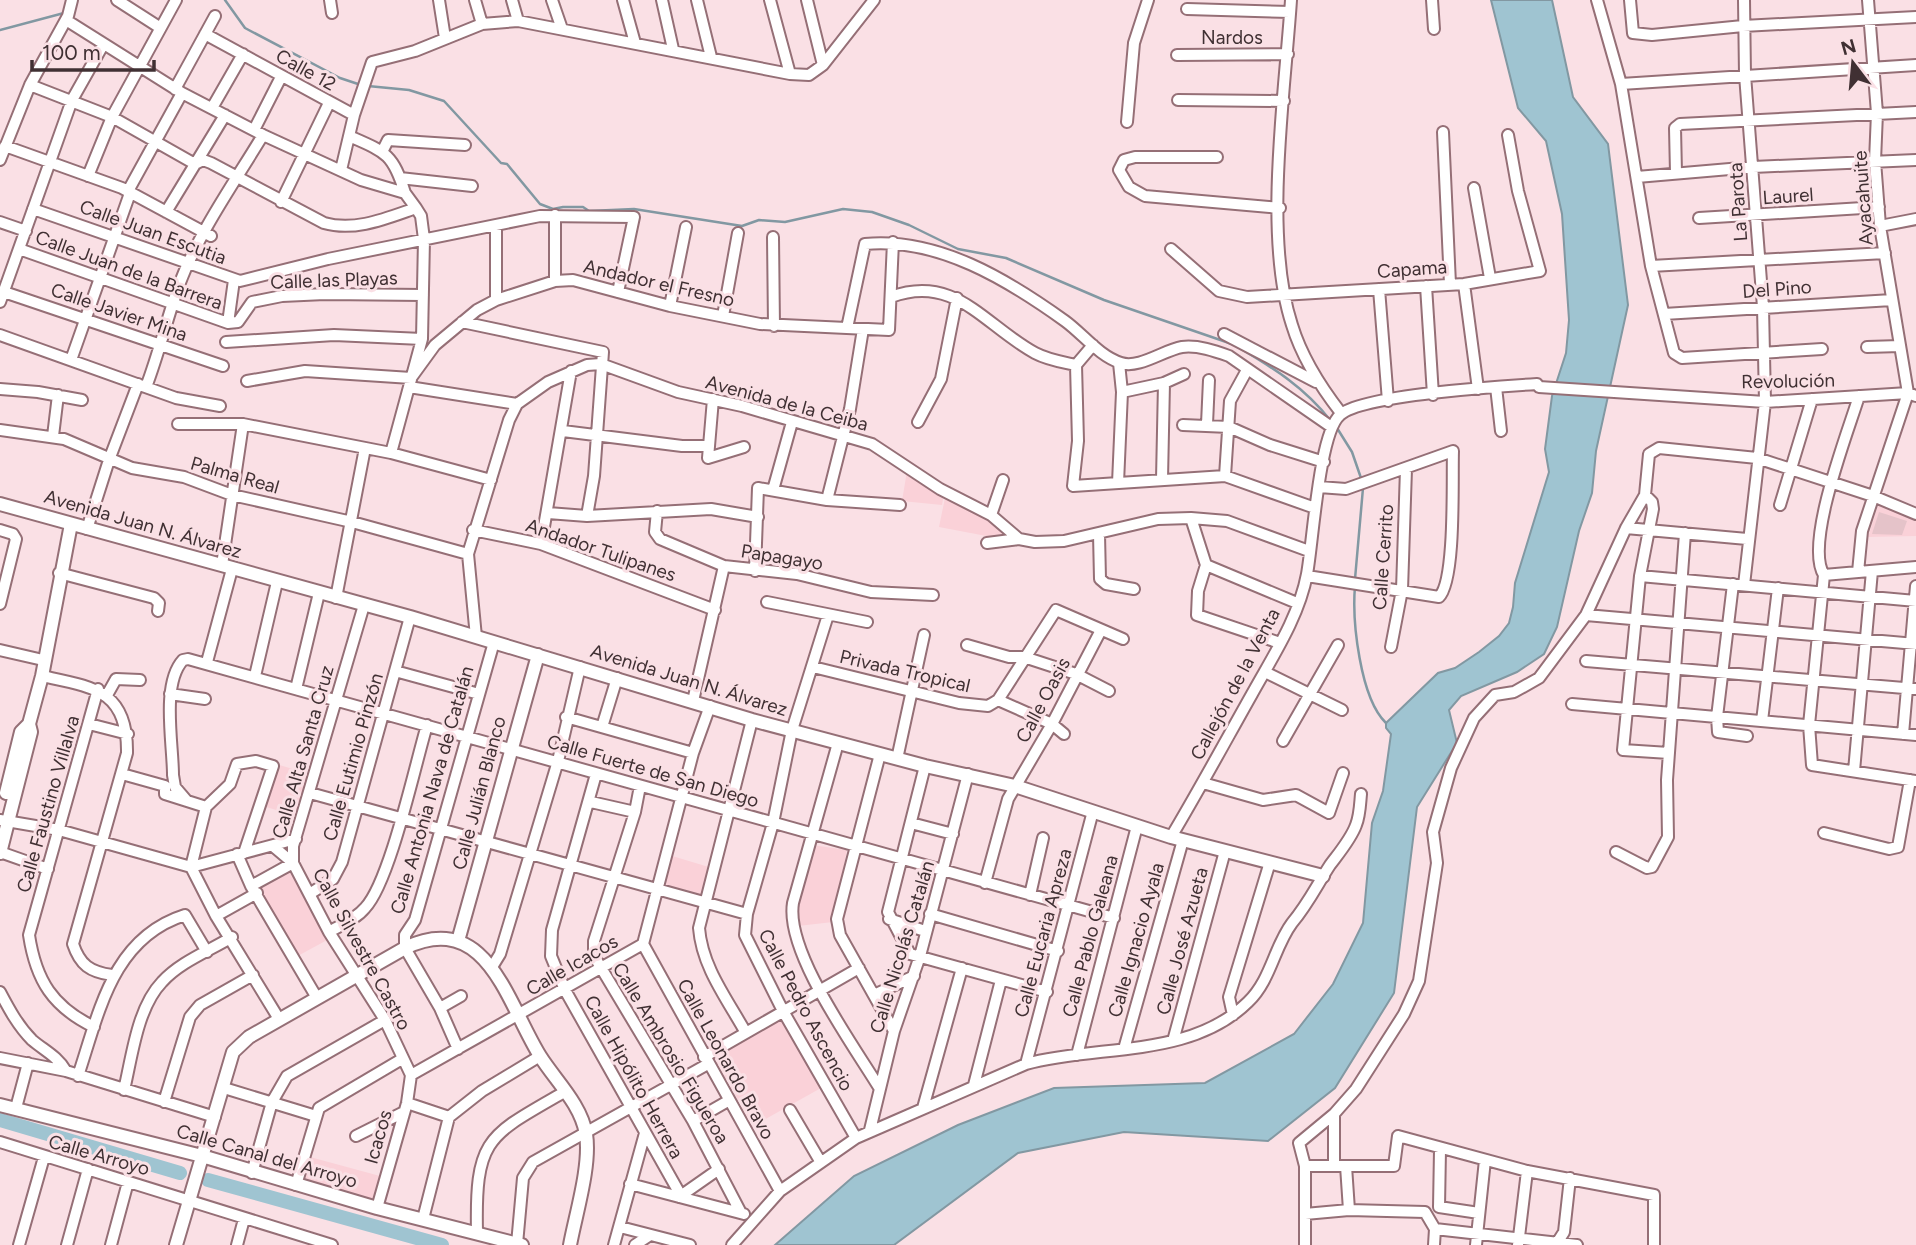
<svg xmlns="http://www.w3.org/2000/svg" width="1916" height="1245" viewBox="0 0 1916 1245" font-family="Figtree,sans-serif">
	<style>
		.built { fill: #fad1d8 }
		.green { fill: #e5c3c9 }
		.water { fill: #9fc4d1; stroke: #8298a2; stroke-width: 2 }
		.lines { fill: none; stroke-linecap: round; stroke-linejoin: round }
		.stream { stroke: #8298a2; stroke-width: 2.5 }
		.river { stroke: #9fc4d1; stroke-width: 14 }
		.minor-casing { stroke: #956f76; stroke-width: 14 }
		.major-casing { stroke: #956f76; stroke-width: 16 }
		.minor { stroke: #fff; stroke-width: 10 }
		.major { stroke: #fff; stroke-width: 12 }
		.labels { text-anchor: middle; dominant-baseline: central; stroke-width: 6; stroke-linejoin: round; paint-order: stroke }
		.street-label { font-size: 19px; fill: #403033; stroke: #fae0e5 }
	</style>
	<rect width="100%" height="100%" fill="#fae0e5"/>
	<path class="built" d="M907 471 944 494 942 505 902 501Z
		M946 493 1005 526 1002 539 939 527Z
		M1879 502 1916 514V536L1868 537Z
		M276 764 313 775 299 817 263 806Z
		M812 845 847 850 833 922 798 926 794 905Z
		M669 855 712 868 702 902 659 890Z
		M291 868 329 939 294 958 256 887Z
		M782 1017 821 1088 753 1126 712 1054Z
		M310 1157 380 1176 373 1200 303 1181Z"/>
	<path class="green" d="M1879 512 1907 521 1902 535 1872 534Z"/>
	<path class="water" d="M1491 0H1552L1573 97 1608 144 1628 305 1596 451 1592 493 1579 531 1557 627 1544 654 1517 672 1461 696 1449 710 1457 743 1417 807 1394 993 1335 1088 1268 1141 1124 1132 1018 1153 894 1245H775L854 1176 958 1125 1054 1088 1205 1083 1294 1034 1333 984 1363 923 1372 823 1383 791 1391 734 1386 728V723L1438 673 1455 668 1479 652 1499 636 1509 623 1513 607 1515 583 1549 472 1545 449 1552 396 1566 353 1569 320 1562 214 1546 141 1518 108Z"/>
	<g class="lines">
		<path class="stream" d="M225 0 245 28 340 78 361 85
			M0 30 64 13
			M368 86 409 90 444 101 501 163 507 164 540 204 553 209 563 207H583L589 211 634 209 742 226 759 220 785 222 843 209 872 212 909 225 958 249 1006 258 1104 300 1232 344
			M1241 349C1275 369 1305 388 1330 420
			M1337 428 1352 452 1362 481
			M1355 579 1363 488
			M1355 586C1352 621 1360 698 1386 723"/>
		<path class="river" d="M0 1120 180 1173
			M208 1180 442 1245"/>
		<defs>
			<path id="minor" d="M117 0 159 27
				M330 0 332 13
				M439 0 445 38
				M475 0 482 24
				M512 0 518 21
				M552 0 562 29
				M623 0 635 43
				M662 0 673 49
				M697 0 711 57
				M770 0 790 74
				M807 0 823 65
				M1291 0C1285 93 1263 237 1292 325 1302 358 1320 386 1341 413
				M1432 0 1434 29
				M1597 0 1621 84 1651 266 1674 353 1682 358 1822 349
				M1630 0 1633 33 1652 35 1743 26 1916 17
				M1187 9 1290 12
				M66 20 182 93 263 135 361 180 405 193 416 208 421 216 424 239 422 339 391 453
				M205 34 354 115
				M1177 55 1288 54
				M1621 84 1916 65
				M30 85 112 117 195 164 203 160 211 163 324 223C355 232 387 218 416 208
				M175 89 215 16
				M1178 100 1284 101
				M212 108 243 54
				M1127 122 1134 43 1148 0
				M254 130 281 77
				M1443 132 1450 284
				M349 136C386 152 393 154 405 193
				M5 146 122 188 211 236
				M383 150 388 140 465 145
				M1217 157H1135L1124 160 1119 170 1129 187 1145 196 1280 208
				M0 160 30 85 68 16 72 0
				M341 170 354 115 372 62 415 51 482 24 518 21 790 74 809 75 823 65 874 0
				M1676 173 1675 128 1680 124 1916 112
				M88 176 112 117 176 0
				M1637 177 1753 167 1916 160
				M400 178 472 186
				M1474 188 1490 278
				M281 202 329 103
				M33 209 240 281 328 259 540 216 634 217 618 292
				M166 212 225 115
				M555 215V281
				M1699 218 1879 207
				M0 222 26 231
				M1880 226 1916 219
				M773 237 774 326
				M19 249 228 323 238 322 252 302 282 296 325 294 423 295
				M1171 249 1219 291 1247 297 1464 284 1540 271 1518 191 1508 135
				M1651 266 1885 253
				M1464 284 1478 389
				M1426 286 1433 395
				M1379 289 1388 401
				M4 292 223 366
				M891 297C955 273 985 326 1035 353 1048 360 1062 362 1076 365
				M496 300V225
				M0 302 72 100 103 45
				M670 306 686 227
				M1664 314 1892 300
				M723 316 738 233
				M462 322 603 352 594 476 587 516
				M228 323 234 280
				M847 328 865 244C938 237 1008 280 1065 321 1083 334 1099 356 1121 363 1139 369 1164 350 1182 347 1198 345 1215 351 1229 356L1330 426
				M1224 334 1316 382
				M0 335 176 398 220 406
				M226 342 334 335 422 339
				M1093 345 1076 365 1078 441 1073 486 1225 476 1315 508
				M1867 347 1900 346
				M71 360 129 196 128 191 182 93
				M247 381 305 371 411 378 435 345 477 310 496 300 555 281 573 280 670 306 760 324 889 330 893 242
				M146 387C159 353 167 318 179 285 199 232 234 183 263 135
				M409 387 517 404
				M1496 387 1501 431
				M0 389 38 392 82 400
				M1122 392 1164 383 1184 374
				M1859 396C1848 432 1804 544 1824 575L1809 725 1812 765 1916 781
				M713 399 708 458 744 447
				M918 422 941 379 957 298
				M178 424H243L391 453 491 480
				M1207 424 1209 380
				M1183 425 1229 427 1270 445 1324 462
				M0 430 64 439 132 468 184 477 232 495 352 522 468 554
				M563 431 682 446H709
				M53 436 58 395
				M1225 476 1230 401 1247 370
				M1162 479 1164 383
				M1118 483 1122 392 1119 363
				M773 490 792 422
				M1645 495 1652 502 1653 509 1640 576 1623 750 1669 753
				M827 500 850 409 863 329
				M1780 505 1812 399
				M657 511 655 532 660 539 724 566 797 574 871 592 933 595
				M548 513 587 516 711 509 758 517
				M991 515 1003 480
				M1191 518 1206 565 1198 591 1197 615 1280 643
				M1626 528 1747 539
				M87 529 109 460 138 384
				M0 530 13 534 16 539 0 604
				M473 530 541 544 715 610
				M1099 534 1100 579 1106 584 1134 589
				M987 543 1019 539
				M541 544 571 371
				M222 565 243 424
				M1206 565 1297 603
				M755 571 758 488 827 500 900 505
				M1858 572 1862 531 1908 393 1880 226 1875 161 1877 113 1868 0
				M59 573 154 598 159 603 158 611
				M1824 575 1916 567
				M1307 576 1439 597C1456 581 1452 477 1453 451L1346 489 1319 487
				M1640 576 1916 601
				M1733 584 1717 717 1718 732 1747 736
				M1744 585 1765 402 1763 307 1745 75 1744 0
				M336 598 365 448
				M767 602 867 622
				M828 615 792 730 773 823 747 914 745 935 783 1011 856 1138
				M1586 615 1916 644
				M476 637 468 554 509 420 517 404 548 382 587 365 601 364 678 392 742 406 872 444 940 489 991 515 1019 539 1035 542 1064 541 1158 519 1191 518 1227 521 1309 551
				M967 645 1009 657H1024L1076 674 1109 691
				M1391 647 1402 590 1406 469
				M0 650 43 660
				M1586 661 1916 689
				M207 662 232 569
				M813 667 959 703 988 706 998 700 1056 610 1123 639
				M395 671 479 694
				M1265 672 1342 710
				M42 676C93 687 128 690 127 753L73 944C80 965 90 972 112 975
				M255 676 277 582
				M296 689 319 593
				M170 694 205 699
				M107 695 116 679 140 680
				M998 700 1052 724 1064 734
				M693 701 724 566
				M1572 704 1916 735
				M566 717 693 753
				M1762 721 1778 588
				M89 724 128 734
				M602 727 617 678
				M1903 734 1916 586
				M1283 741 1338 645
				M838 743 793 903C785 952 854 1046 880 1089
				M880 754 837 919 840 935 894 1031
				M897 759 924 635
				M925 766 888 912 910 954 1047 992
				M1854 771 1872 571
				M122 774 165 786V794L206 807
				M596 774 552 930 551 956 565 990 680 1194
				M1203 783 1263 800 1296 795 1329 813 1343 773
				M640 786 635 812 594 941V956L693 1121 741 1213
				M310 793 747 914
				M187 801 175 787 173 775C173 743 161 684 183 660L188 659 1114 918
				M591 802 635 812
				M0 820 59 830 191 867 296 839
				M911 823 953 834
				M1824 833 1889 849 1898 847 1910 780
				M1171 837C1199 790 1225 742 1252 694 1273 656 1299 617 1307 574 1313 542 1319 433 1340 415 1361 395 1503 386 1537 384L1539 387 1765 402 1908 393 1916 396
				M274 847 293 863 329 932 385 1020 411 1075
				M0 852 48 869
				M1616 852 1647 868 1652 867 1668 837 1667 780 1685 533
				M244 853 273 766 256 761 237 764 230 784 206 807 191 867 216 916 279 1019
				M237 854 251 886 317 998
				M985 883 1008 799 1052 724 1101 630
				M251 886 293 863V846L364 605
				M311 893 333 879 342 862 410 617
				M1030 895 1043 838
				M930 914 1058 951
				M216 916 257 893
				M889 919 925 931
				M329 932C341 925 356 919 365 908 390 882 415 765 427 725
				M643 944 780 1191
				M492 967 500 954 558 761 580 667
				M0 992C9 1009 18 1026 32 1040 45 1051 57 1056 66 1071
				M874 995 914 976
				M440 1008 461 996
				M1233 1015 1229 997 1270 862
				M94 1027C53 1007 36 981 29 935L98 689
				M746 1033C727 999 702 967 699 928L752 720
				M1173 1041 1225 851
				M458 1049 440 1008 405 948V935L415 920 494 642
				M1124 1049 1183 840
				M1077 1055 1137 826
				M704 1057 859 968
				M0 1058 66 1071 215 1117
				M1026 1064 1093 811
				M411 1075 643 944 693 753 710 706
				M78 1076C99 1013 112 938 185 915L207 952
				M974 1085 1001 980
				M224 1088 316 1116
				M124 1090C132 1057 137 1008 162 982 180 962 209 951 232 937
				M164 1102 190 1017 200 1005 253 975
				M407 1103 449 1117
				M16 1108 28 1063
				M923 1108 962 968
				M790 1110 820 1161
				M693 1121 728 1101
				M870 1130 894 1031 920 956 968 774
				M356 1136 402 1113
				M0 1142 332 1245
				M1440 1150 1439 1207 1479 1213
				M1305 1166H1394L1398 1136 1527 1171 1654 1195V1245
				M1334 1166V1114
				M252 1173 272 1102 287 1076 385 1020
				M630 1184 744 1214
				M296 1185 319 1108 402 1059
				M679 1197 719 1169
				M377 1208 407 1103 411 1075
				M1349 1210 1425 1212 1435 1229 1434 1245
				M1305 1214 1349 1210 1346 1166
				M423 1219 449 1117 482 1091 540 1056
				M620 1227 690 1245
				M1435 1229 1577 1245
				M477 1232C475 1137 488 1136 566 1091
				M1557 1243 1564 1232 1570 1178
				M517 1244 523 1178 533 1162 708 1064
				M19 1245 44 1157
				M67 1245 88 1169
				M111 1245 128 1182
				M237 1245 244 1219
				M614 1245 645 1133
				M635 1245 650 1235
				M732 1245 780 1191 856 1138 1026 1064C1099 1044 1190 1059 1248 1002 1271 980 1274 947 1292 923 1308 904 1317 885 1330 865 1339 853 1351 839 1356 825 1360 815 1360 804 1361 794
				M1305 1245V1166L1299 1143 1334 1114 1356 1089 1404 1014 1419 981 1437 863 1433 832 1451 768 1474 718 1495 695 1514 692 1539 678 1586 615 1626 528 1645 495 1649 454 1659 448 1757 458 1873 496 1916 514
				M1476 1245 1485 1160
				M1518 1245 1527 1171"/>
			<path id="major" d="M0 504 410 617 752 720 925 766 1015 786 1171 837 1323 876
				M6 793 21 732 29 724
				M0 853 31 732 29 724 42 676 71 524
				M458 941 538 655
				M0 1105 202 1156 377 1208 522 1245
				M176 1245 233 1052 249 1037 405 948C487 909 507 1003 540 1056 555 1080 581 1104 586 1134 591 1165 576 1213 570 1245"/>
		</defs>
		<use href="#minor" class="minor-casing"/>
		<use href="#major" class="major-casing"/>
		<use href="#minor" class="minor"/>
		<use href="#major" class="major"/>
	</g>
	<g class="labels">
		<g class="street-label">
			<text x="1232" y="37">Nardos</text>
			<text transform="translate(306 70) rotate(29)">Calle 12</text>
			<text transform="translate(1788 196) rotate(-4)">Laurel</text>
			<text transform="translate(1863 198) rotate(-94)">Ayacahuite</text>
			<text transform="translate(1738 202) rotate(-94)">La Parota</text>
			<text transform="translate(153 232) rotate(20)">Calle Juan Escutia</text>
			<text transform="translate(1412 269) rotate(-4)">Capama</text>
			<text transform="translate(129 270) rotate(20)">Calle Juan de la Barrera</text>
			<text transform="translate(334 280) rotate(-2)">Calle las Playas</text>
			<text transform="translate(659 283) rotate(13)">Andador el Fresno</text>
			<text transform="translate(1777 289) rotate(-4)">Del Pino</text>
			<text transform="translate(119 312) rotate(19)">Calle Javier Mina</text>
			<text transform="translate(1788 381) rotate(-1)">Revolución</text>
			<text transform="translate(787 403) rotate(15)">Avenida de la Ceiba</text>
			<text transform="translate(235 475) rotate(16)">Palma Real</text>
			<text transform="translate(143 524) rotate(16)">Avenida Juan N. Álvarez</text>
			<text transform="translate(601 550) rotate(19)">Andador Tulipanes</text>
			<text transform="translate(782 557) rotate(9)">Papagayo</text>
			<text transform="translate(1383 557) rotate(-86)">Calle Cerrito</text>
			<text transform="translate(905 671) rotate(13)">Privada Tropical</text>
			<text transform="translate(689 680) rotate(17)">Avenida Juan N. Álvarez</text>
			<text transform="translate(1235 684) rotate(-62)">Callejón de la Venta</text>
			<text transform="translate(1043 700) rotate(-62)">Calle Oasis</text>
			<text transform="translate(303 752) rotate(-74)">Calle Alta Santa Cruz</text>
			<text transform="translate(353 757) rotate(-74)">Calle Eutimio Pinzón</text>
			<text transform="translate(653 771) rotate(16)">Calle Fuerte de San Diego</text>
			<text transform="translate(432 790) rotate(-74)">Calle Antonia Nava de Catalán</text>
			<text transform="translate(479 793) rotate(-75)">Calle Julián Blanco</text>
			<text transform="translate(48 804) rotate(-74)">Calle Faustino Villalva</text>
			<text transform="translate(1043 933) rotate(-75)">Calle Eucaria Apreza</text>
			<text transform="translate(1090 936) rotate(-75)">Calle Pablo Galeana</text>
			<text transform="translate(1136 940) rotate(-74)">Calle Ignacio Ayala</text>
			<text transform="translate(1182 941) rotate(-75)">Calle José Azueta</text>
			<text transform="translate(902 947) rotate(-73)">Calle Nicolás Catalán</text>
			<text transform="translate(362 949) rotate(61)">Calle Silvestre Castro</text>
			<text transform="translate(572 965) rotate(-30)">Calle Icacos</text>
			<text transform="translate(806 1010) rotate(62)">Calle Pedro Ascencio</text>
			<text transform="translate(671 1053) rotate(59)">Calle Ambrosio Figueroa</text>
			<text transform="translate(726 1059) rotate(61)">Calle Leonardo Bravo</text>
			<text transform="translate(634 1077) rotate(61)">Calle Hipólito Herrera</text>
			<text transform="translate(378 1137) rotate(-74)">Icacos</text>
			<text transform="translate(99 1155) rotate(16)">Calle Arroyo</text>
			<text transform="translate(267 1156) rotate(16)">Calle Canal del Arroyo</text>
		</g>
	</g>
	<g transform="translate(1853 63) rotate(344)" stroke="#fae0e5" stroke-width="5" paint-order="stroke">
	<path d="M0-5L12 26L0 18L-12 26Z" fill="#403033"/>
	<text y="-10" font-size="19" font-weight="bold" text-anchor="middle" fill="#403033">N</text>
	</g>
	<path d="M32 60v10h122v-10" fill="none" stroke="#403033" stroke-width="3.5"/>
	<text x="42" y="60" font-size="21" fill="#403033" stroke="#fae0e5" stroke-width="5" paint-order="stroke">100 m</text>
</svg>
